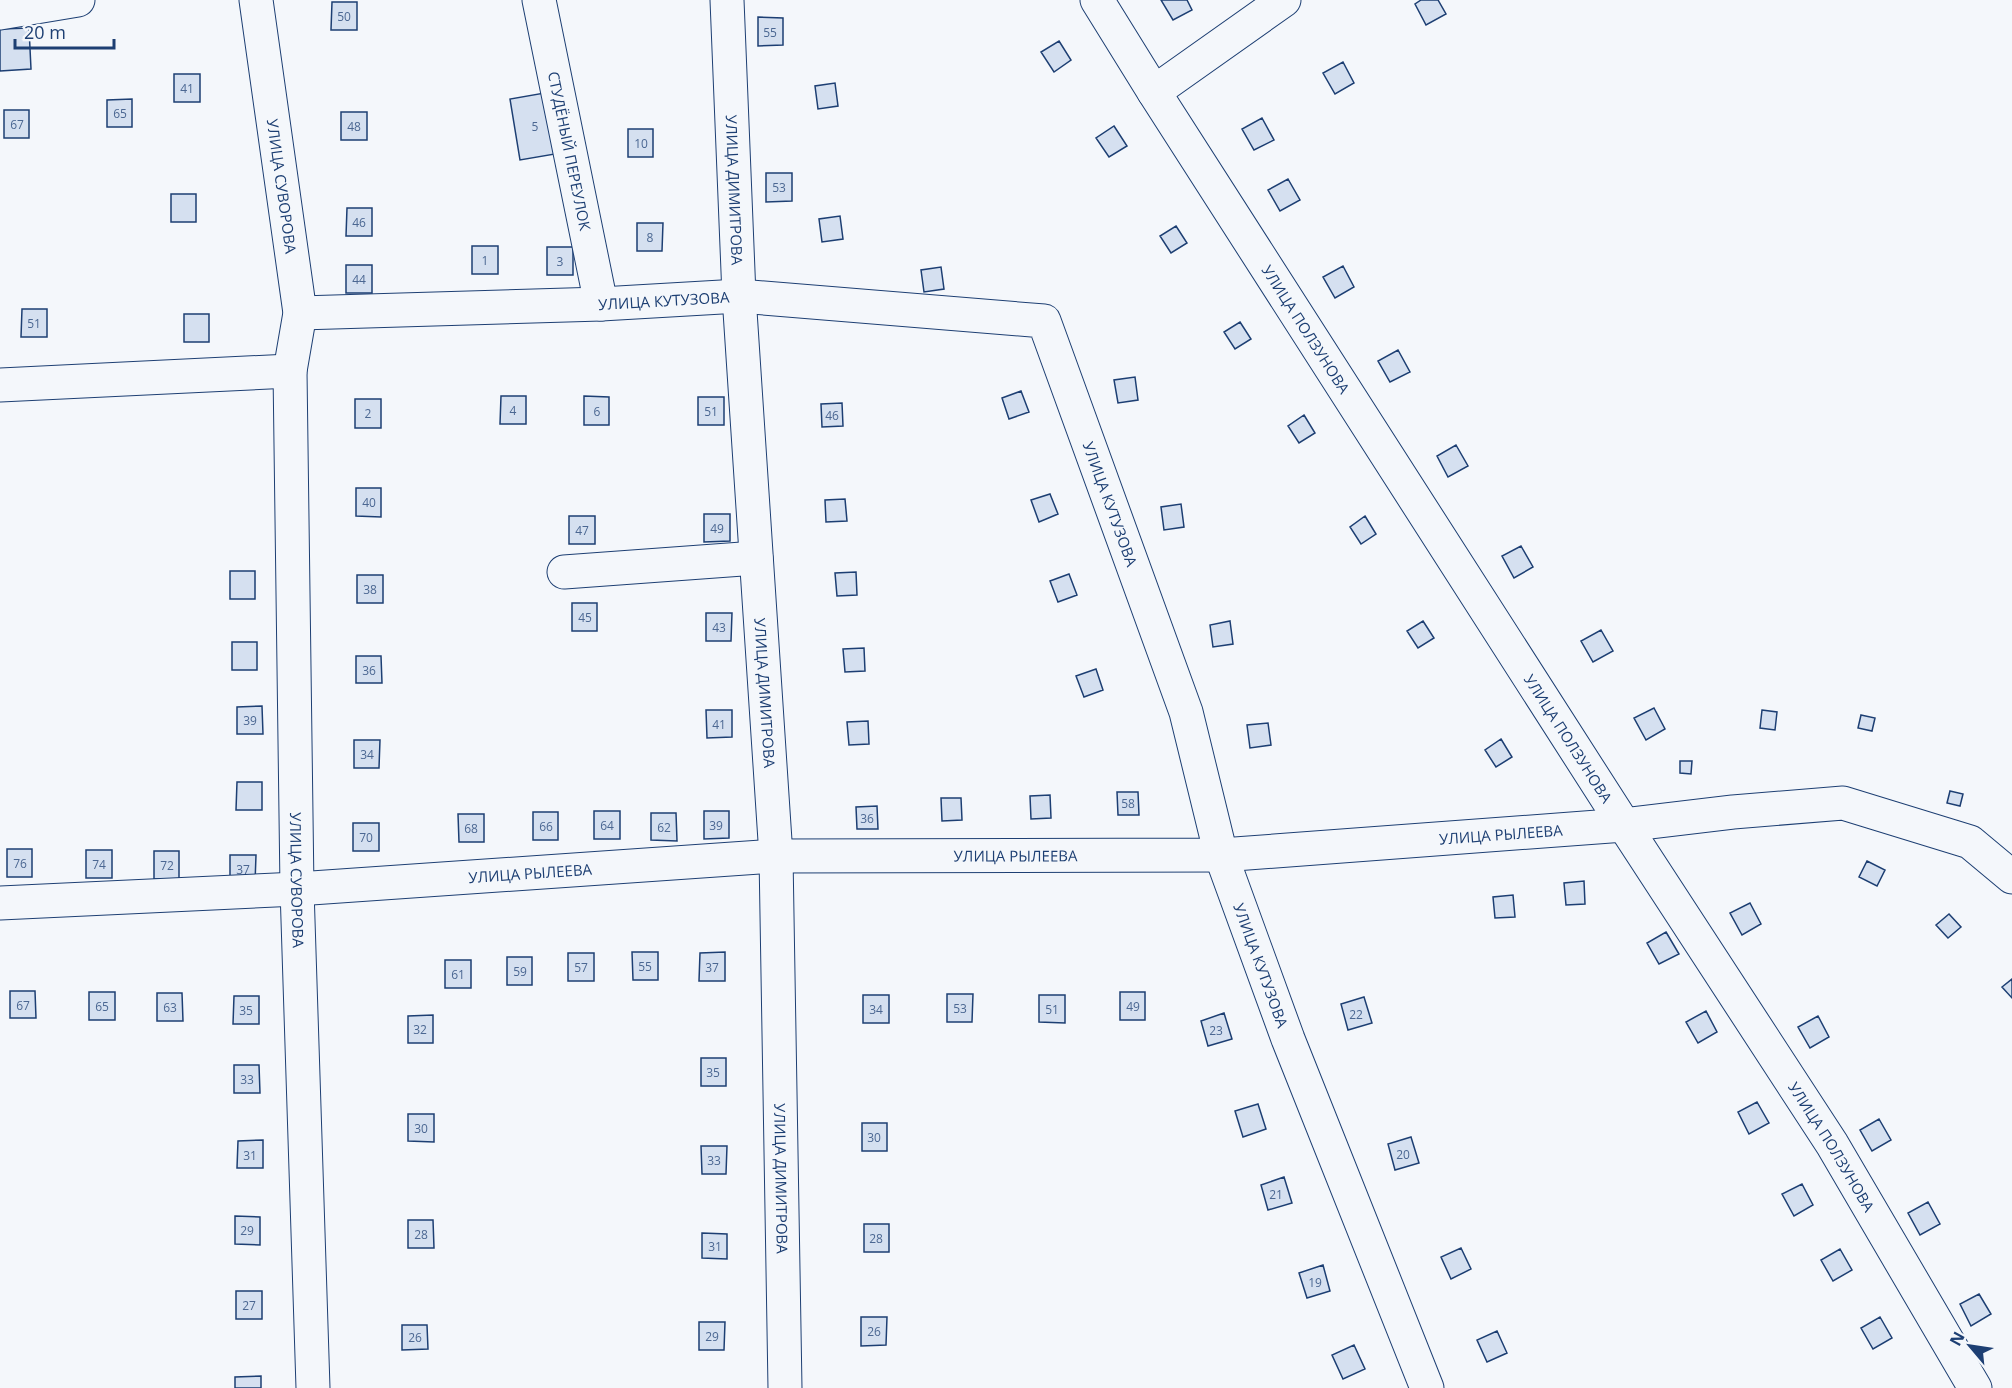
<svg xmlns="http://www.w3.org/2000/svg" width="2012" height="1388" viewBox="0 0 2012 1388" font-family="'Open Sans',sans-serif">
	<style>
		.building { fill: #d5e0f0; stroke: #1d3f73; stroke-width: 1.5 }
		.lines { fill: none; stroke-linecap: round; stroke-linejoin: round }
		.minor-casing { stroke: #1d3f73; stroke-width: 35 }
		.minor { stroke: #f4f7fb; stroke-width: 33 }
		.labels { text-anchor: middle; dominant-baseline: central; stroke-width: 4.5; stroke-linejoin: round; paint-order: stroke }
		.number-label { font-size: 12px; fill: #4b6792 }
		.street-label { font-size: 15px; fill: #1d3f73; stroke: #f4f7fb }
	</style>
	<rect width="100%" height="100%" fill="#f4f7fb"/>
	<path class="building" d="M1161 0H1187L1192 10 1173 20Z
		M1421 0H1438L1446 14 1426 25 1415 4Z
		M332 2H357V30H331Z
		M758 17 783 18V45L758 46Z
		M29 28 31 69 0 71V29Z
		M1059 41 1071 60 1054 72 1041 52Z
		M1343 62 1354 83 1335 94 1323 73Z
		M174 74H200V102H174Z
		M835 83 838 106 818 109 815 86Z
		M550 92 561 153 520 160 510 99Z
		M132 99V127H107V100Z
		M4 110H29V138H4Z
		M341 112H367V140H341Z
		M1262 118 1274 140 1254 150 1242 129Z
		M1114 126 1127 146 1109 157 1096 138Z
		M628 129H653V157H628Z
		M766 173H792V201L766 202Z
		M1288 179 1300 200 1280 211 1268 190Z
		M171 194H196V222H171Z
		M347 208H372V236H346Z
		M840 216 843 239 822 242 819 219Z
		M637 223H663L662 251H637Z
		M1176 226 1187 243 1171 253 1160 236Z
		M472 246H498V274H472Z
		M547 247H573V275H547Z
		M346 265H372V293H346Z
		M1343 266 1354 287 1335 298 1323 277Z
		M941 267 944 289 924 292 921 270Z
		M22 309H47V337H21Z
		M184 314H209V342H184Z
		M1240 322 1251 339 1235 349 1224 332Z
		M1398 350 1410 372 1390 382 1378 361Z
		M1135 377 1138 400 1118 403 1114 380Z
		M1021 391 1029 412 1009 419 1002 398Z
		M501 396H526V424H500Z
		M584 396 609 397V425H584Z
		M698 397H724V425H698Z
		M355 399H381V428H355Z
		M842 403 843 426 822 427 821 404Z
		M1304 415 1315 433 1299 443 1288 426Z
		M1456 445 1468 466 1448 477 1437 456Z
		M356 488H381V517L356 516Z
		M1050 494 1058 514 1039 522 1031 500Z
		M845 499 847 521 826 522 825 500Z
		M1181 504 1184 527 1164 530 1161 507Z
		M704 514H730V541L704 542Z
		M569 516H595V544H569Z
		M1365 516 1376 534 1361 544 1350 527Z
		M1521 546 1533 567 1514 578 1502 556Z
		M230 571H255V599H230Z
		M856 572 857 595 837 596 835 573Z
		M1069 574 1077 595 1058 602 1050 581Z
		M357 575H383V603H357Z
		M572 603H597V631H572Z
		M706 613H732L731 641H706Z
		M1230 621 1233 644 1213 647 1210 625Z
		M1423 621 1434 638 1418 648 1407 631Z
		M1601 630 1613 651 1593 662 1581 641Z
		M232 642H257V670H232Z
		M864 648 865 671 845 672 843 649Z
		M356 656H381L382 683H356Z
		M1096 669 1103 690 1084 697 1076 676Z
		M262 706 263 734H237V707Z
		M1654 708 1665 729 1646 740 1634 718Z
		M706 710H732V737L707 738Z
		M1762 710 1777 712 1775 730 1760 728Z
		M1861 715 1875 718 1872 731 1858 728Z
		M868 721 869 744 849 745 847 722Z
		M1268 723 1271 745 1250 748 1247 725Z
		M1501 739 1512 757 1496 767 1485 750Z
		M354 740H380L379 768H354Z
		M1680 761H1692L1691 774 1680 773Z
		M237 782H262V810H236Z
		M1950 791 1963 794 1960 806 1947 803Z
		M1117 792H1138L1139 815H1118Z
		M1050 795 1051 818 1031 819 1030 796Z
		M941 798H961L962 820 942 821Z
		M877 806 878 829H857L856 807Z
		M594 811H620V839H594Z
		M704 811H729V838L704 839Z
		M533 812H558V840H533Z
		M651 813H676L677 841 651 840Z
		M458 814H484V842H459Z
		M353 823H379V851H353Z
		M7 849H32V877H7Z
		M86 850H112V878H86Z
		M154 851H179V879H154Z
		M230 855H256L255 883H230Z
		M1867 861 1885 870 1877 886 1859 877Z
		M1584 881 1585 904 1566 905 1564 883Z
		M1513 895 1515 917 1495 918 1493 897Z
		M1750 903 1761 924 1742 935 1730 913Z
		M1949 914 1961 927 1948 938 1936 925Z
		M1666 932 1679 954 1659 964 1647 943Z
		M632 952H658V980H633Z
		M725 952V981H699L700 953Z
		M568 953H594V981H568Z
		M507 957H532V985H507Z
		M445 960H471V988H445Z
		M2012 979V998L2002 987Z
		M10 991H35L36 1018H10Z
		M89 992H115V1020H89Z
		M1120 992H1145V1020H1120Z
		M157 993H182L183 1021H157Z
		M947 994H973L972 1022H947Z
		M863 995H889V1023H863Z
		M1039 995H1065V1023L1039 1022Z
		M234 996H259V1024H233Z
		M1364 997 1372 1023 1348 1030 1341 1004Z
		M1706 1011 1717 1032 1698 1043 1686 1022Z
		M1224 1013 1232 1039 1208 1046 1201 1021Z
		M433 1015V1043H408V1016Z
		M1818 1016 1829 1037 1810 1048 1798 1027Z
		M701 1058H726V1086H701Z
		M234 1065H259L260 1093H234Z
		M1757 1102 1769 1123 1749 1134 1738 1112Z
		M1258 1104 1266 1129 1243 1137 1235 1111Z
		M408 1114H434V1142L408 1141Z
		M1879 1119 1891 1140 1872 1151 1860 1130Z
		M862 1123H887V1151H862Z
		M1411 1137 1419 1163 1395 1170 1388 1144Z
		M263 1140V1168H237L238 1141Z
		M701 1146H727L726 1174H702Z
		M1284 1177 1292 1203 1268 1210 1261 1185Z
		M1802 1184 1813 1205 1794 1216 1782 1194Z
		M1928 1202 1940 1224 1920 1235 1908 1213Z
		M235 1216 260 1217V1245L235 1244Z
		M408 1220H433L434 1248H408Z
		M864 1224H889V1252H864Z
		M702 1233 727 1234V1259L702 1258Z
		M1461 1248 1471 1269 1451 1279 1441 1257Z
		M1840 1249 1852 1270 1833 1281 1821 1260Z
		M1323 1265 1330 1291 1307 1298 1299 1273Z
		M236 1291H262V1319H236Z
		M1979 1294 1991 1314 1971 1326 1960 1304Z
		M861 1317H887L886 1345 861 1346Z
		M1880 1317 1892 1338 1873 1349 1861 1328Z
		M699 1322H725L724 1350H699Z
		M402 1325H427L428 1349 402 1350Z
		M1497 1331 1507 1353 1487 1362 1477 1340Z
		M1354 1345 1365 1369 1343 1379 1332 1355Z
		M261 1376V1388H235V1377Z"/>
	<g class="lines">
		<defs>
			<g id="minor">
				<path id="s1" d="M256 0 300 313 290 371 297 889 313 1388"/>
				<path id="s2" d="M539 0 601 304"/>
				<path id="s3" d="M727 0 739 296 776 856 785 1388"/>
				<path id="s4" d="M1097 0 1154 92 1624 825 1832 1144 1975 1388"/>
				<path d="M0 13 78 0"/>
				<path d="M1154 92 1284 0"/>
				<path id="s5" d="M300 313 601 304 739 296 1044 321 1186 712 1221 855 1288 1039 1427 1388"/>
				<path d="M0 385 290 371"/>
				<path d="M564 572 756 558"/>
				<path id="s6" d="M0 903 297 889 776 856 1221 855 1624 825 1733 812 1843 803 1970 842 2012 877"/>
			</g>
		</defs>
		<use href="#minor" class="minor-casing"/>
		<use href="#minor" class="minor"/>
	</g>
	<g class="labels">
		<g class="number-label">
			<text x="344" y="16">50</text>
			<text x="770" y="32">55</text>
			<text x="187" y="88">41</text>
			<text x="120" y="113">65</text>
			<text x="17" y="124">67</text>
			<text x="354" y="126">48</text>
			<text x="535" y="126">5</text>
			<text x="641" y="143">10</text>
			<text x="779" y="187">53</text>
			<text x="359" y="222">46</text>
			<text x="650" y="237">8</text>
			<text x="485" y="260">1</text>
			<text x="560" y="261">3</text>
			<text x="359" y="279">44</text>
			<text x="34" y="323">51</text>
			<text x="513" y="410">4</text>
			<text x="597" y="411">6</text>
			<text x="711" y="411">51</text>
			<text x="368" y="413">2</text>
			<text x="832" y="415">46</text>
			<text x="369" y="502">40</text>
			<text x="717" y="528">49</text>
			<text x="582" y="530">47</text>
			<text x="370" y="589">38</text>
			<text x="585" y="617">45</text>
			<text x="719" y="627">43</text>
			<text x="369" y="670">36</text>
			<text x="250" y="720">39</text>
			<text x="719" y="724">41</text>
			<text x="367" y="754">34</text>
			<text x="1128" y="803">58</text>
			<text x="867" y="818">36</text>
			<text x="607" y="825">64</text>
			<text x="716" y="825">39</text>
			<text x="546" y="826">66</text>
			<text x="664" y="827">62</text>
			<text x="471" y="828">68</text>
			<text x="366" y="837">70</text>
			<text x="20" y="863">76</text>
			<text x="99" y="864">74</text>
			<text x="167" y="865">72</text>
			<text x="243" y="869">37</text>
			<text x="645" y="966">55</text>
			<text x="581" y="967">57</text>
			<text x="712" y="967">37</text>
			<text x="520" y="971">59</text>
			<text x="458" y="974">61</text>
			<text x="23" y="1005">67</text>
			<text x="102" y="1006">65</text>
			<text x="1133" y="1006">49</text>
			<text x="170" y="1007">63</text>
			<text x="960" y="1008">53</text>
			<text x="876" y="1009">34</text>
			<text x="1052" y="1009">51</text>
			<text x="246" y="1010">35</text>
			<text x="1356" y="1014">22</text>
			<text x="420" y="1029">32</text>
			<text x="1216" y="1030">23</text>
			<text x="713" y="1072">35</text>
			<text x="247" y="1079">33</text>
			<text x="421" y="1128">30</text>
			<text x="874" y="1137">30</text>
			<text x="1403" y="1154">20</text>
			<text x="250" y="1155">31</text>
			<text x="714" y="1160">33</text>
			<text x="1276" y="1194">21</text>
			<text x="247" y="1230">29</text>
			<text x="421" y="1234">28</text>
			<text x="876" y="1238">28</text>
			<text x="715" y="1246">31</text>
			<text x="1315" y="1282">19</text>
			<text x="249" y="1305">27</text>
			<text x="874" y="1331">26</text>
			<text x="712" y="1336">29</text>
			<text x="415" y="1337">26</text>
		</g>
		<g class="street-label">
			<text stroke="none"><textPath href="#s2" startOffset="154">СТУДЁНЫЙ ПЕРЕУЛОК</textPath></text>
			<text stroke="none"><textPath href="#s1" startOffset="188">УЛИЦА СУВОРОВА</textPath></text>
			<text stroke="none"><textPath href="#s3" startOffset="190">УЛИЦА ДИМИТРОВА</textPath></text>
			<text stroke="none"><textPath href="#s5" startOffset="364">УЛИЦА КУТУЗОВА</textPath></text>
			<text stroke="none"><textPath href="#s4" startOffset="390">УЛИЦА ПОЛЗУНОВА</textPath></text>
			<text stroke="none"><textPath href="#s5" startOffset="940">УЛИЦА КУТУЗОВА</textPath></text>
			<text stroke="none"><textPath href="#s3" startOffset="694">УЛИЦА ДИМИТРОВА</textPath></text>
			<text stroke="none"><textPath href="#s4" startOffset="876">УЛИЦА ПОЛЗУНОВА</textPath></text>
			<text stroke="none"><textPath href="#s6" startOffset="1503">УЛИЦА РЫЛЕЕВА</textPath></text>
			<text stroke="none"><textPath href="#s6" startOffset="1017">УЛИЦА РЫЛЕЕВА</textPath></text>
			<text stroke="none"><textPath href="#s6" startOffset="531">УЛИЦА РЫЛЕЕВА</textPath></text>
			<text stroke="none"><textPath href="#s1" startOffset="884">УЛИЦА СУВОРОВА</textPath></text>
			<text stroke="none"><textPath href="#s5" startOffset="1426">УЛИЦА КУТУЗОВА</textPath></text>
			<text stroke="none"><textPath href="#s4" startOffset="1362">УЛИЦА ПОЛЗУНОВА</textPath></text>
			<text stroke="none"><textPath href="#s3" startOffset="1180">УЛИЦА ДИМИТРОВА</textPath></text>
		</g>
	</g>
	<g transform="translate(1970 1346) rotate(299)" stroke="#f4f7fb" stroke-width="4.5" paint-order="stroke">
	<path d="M0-4.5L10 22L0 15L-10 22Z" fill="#1d3f73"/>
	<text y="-9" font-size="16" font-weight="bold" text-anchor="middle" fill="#1d3f73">N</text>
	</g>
	<path d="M15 39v9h99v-9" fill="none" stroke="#1d3f73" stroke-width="3"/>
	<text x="24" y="39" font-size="18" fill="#1d3f73" stroke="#f4f7fb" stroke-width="4.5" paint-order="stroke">20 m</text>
</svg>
